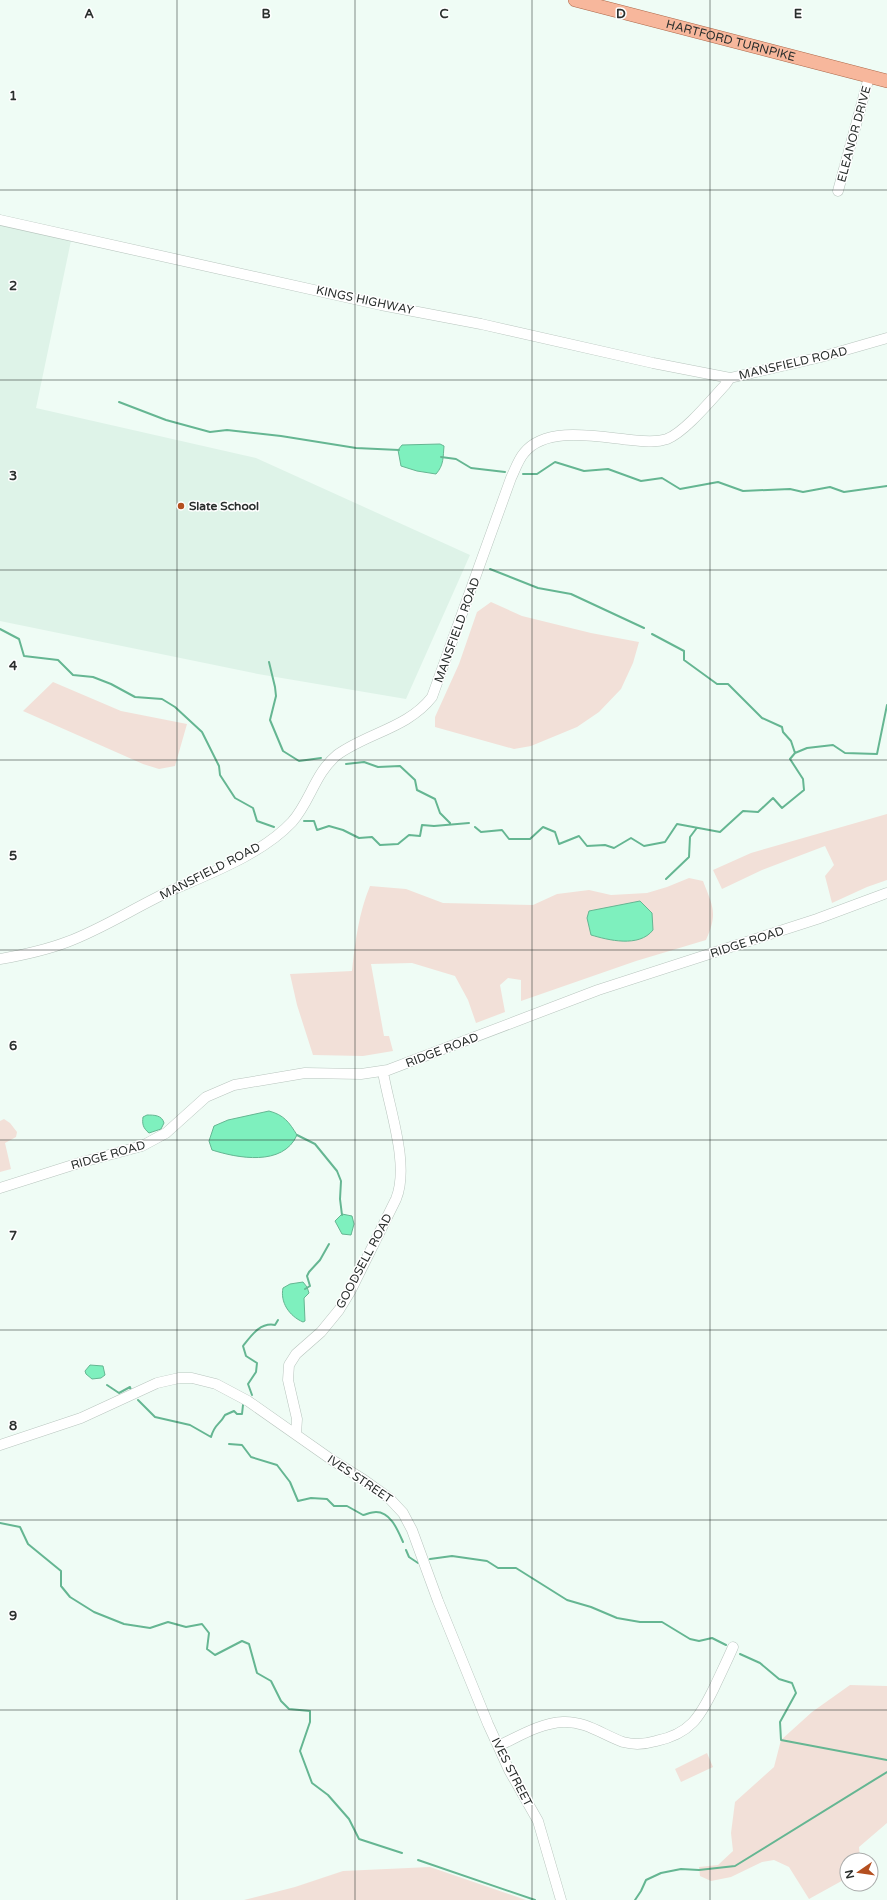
<svg xmlns="http://www.w3.org/2000/svg" width="887" height="1900" viewBox="0 0 887 1900" font-family="'Varela Round',sans-serif">
	<style>
		.built { fill: #def3e8 }
		.green { fill: #f2e0d8 }
		.water { fill: #7ef0be; stroke: #65b692 }
		.lines { fill: none; stroke-linecap: round; stroke-linejoin: round }
		.stream { stroke: #65b692; stroke-width: 2 }
		.minor-casing { stroke: #b8c5be; stroke-width: 11 }
		.major-casing { stroke: #ac684a; stroke-width: 14 }
		.minor { stroke: #fff; stroke-width: 10 }
		.major { stroke: #f7b79c; stroke-width: 13 }
		.grid { fill: none; stroke: #2a2f2d; stroke-width: 1; stroke-opacity: 0.55 }
		.poi-dot { fill: #b44f1f; stroke: #fff; stroke-width: 1.5 }
		.labels { text-anchor: middle; dominant-baseline: central; stroke-width: 3; stroke-linejoin: round; paint-order: stroke }
		.street-label { font-size: 12px; fill: #2a2f2d; stroke: #fff }
		.poi-label { font-size: 12px; font-weight: bold; fill: #2a2f2d; stroke: #fff; text-anchor: start }
		.grid-label { font-size: 13px; text-anchor: middle; font-weight: bold; fill: #2a2f2d; stroke: #fff; stroke-width: 3; stroke-linejoin: round; paint-order: stroke }
	</style>
	<rect width="100%" height="100%" fill="#effcf5"/>
	<path class="built" d="M0 220 72 236 36 408 256 458 470 555 406 699 258 674 0 621Z"/>
	<path class="green" d="M491 602 522 616 591 633 639 642 633 663 621 689 599 712 577 727 531 746 514 749 435 727V717L459 664 477 612Z
		M53 682 121 711 187 724 175 766 159 769 143 764 23 711Z
		M887 814V880L867 887 832 903 825 876 834 865 825 846 762 870 722 889 713 870 751 853Z
		M689 878 703 881C713 907 718 913 706 940L636 961 521 1001V980L508 978 500 985 505 1012 476 1023 468 1000 455 976 412 963 371 964 384 1036H389L393 1051 363 1056 313 1055 297 1005 290 974 352 971C355 942 359 912 370 886L406 889 443 903 533 905 557 894 589 890 611 895 647 893 667 887Z
		M4 1119 10 1123 17 1132 16 1137 5 1143 11 1169 0 1172V1121Z
		M850 1685 887 1686V1823L859 1847 860 1860H847V1878L809 1899 789 1867 774 1860 762 1862 731 1877 711 1881 700 1876 699 1867 718 1865 733 1851 731 1833 735 1802 774 1767 781 1740 812 1712Z
		M707 1753 713 1767 681 1782 675 1769Z
		M430 1867 526 1900H244L295 1887 343 1871Z"/>
	<path class="water" d="M440 444 444 446C443 457 444 465 436 474L417 471 401 466 398 450 402 445Z
		M640 901 652 913 653 930C639 948 608 940 591 935L587 918 589 911Z
		M269 1111C284 1115 289 1122 297 1135 283 1167 237 1158 212 1150L209 1141 214 1126 228 1120Z
		M147 1115C154 1115 162 1115 164 1123L161 1129 149 1133C143 1128 142 1124 143 1117Z
		M342 1214 352 1216 354 1224 351 1235 342 1234 335 1221Z
		M303 1282 307 1287 309 1293 304 1298 305 1321 303 1322C289 1316 280 1302 283 1288L290 1284Z
		M90 1365 103 1366 105 1375 101 1378 92 1379 86 1374 85 1371Z"/>
	<g class="lines">
		<path class="stream" d="M119 402 166 420 210 432 227 430 281 436 356 448 399 450
			M441 457 456 459 471 468 505 472
			M523 474H537L555 462 584 471 608 469 641 481 662 478 680 489 718 482 743 491 790 489 803 492 830 487 844 492 887 486
			M490 569 538 588 571 594 644 628
			M0 629 19 639 24 656 58 660 73 675 93 677 111 684 135 697 162 699 175 707 202 732 219 766 220 775 235 798 253 808 257 821 274 827
			M652 634 684 651V660L717 684H728L762 718 782 727 783 732 791 741 795 753
			M269 662 275 687 276 696 270 720 283 751 299 761 321 758
			M346 764 364 762 378 767 400 766 415 780 417 790 435 799 440 813 450 823
			M304 821H314L317 830 329 826 343 830 359 838 372 837 380 845 398 844 409 835 420 836 422 825 434 826 469 823
			M475 827 481 832 502 830 509 839H530L543 827 555 832 559 844 579 836 587 846 605 845 614 848 631 838 644 846 665 842 677 824 720 832 743 811 758 812 773 798 782 808 804 790 803 779 790 759 795 753 807 748 833 745 845 753 877 754 887 705
			M666 879 689 857 690 837 696 829
			M297 1135 315 1144 337 1171 341 1181 340 1199 342 1215
			M305 1289 310 1286 307 1276 309 1272 320 1260 329 1244
			M107 1385 119 1393 130 1387 131 1390
			M252 1395 248 1384 256 1372 257 1363 246 1356 243 1346C251 1336 260 1322 275 1325L278 1320
			M138 1400 155 1417 190 1425 211 1437C215 1423 219 1426 225 1415L234 1411 237 1414H242L243 1405
			M229 1444 242 1445 251 1457 277 1465 290 1482 298 1501 311 1498 327 1499 334 1506H347L363 1515C367 1514 372 1512 376 1512 391 1512 398 1531 403 1542
			M0 1523 20 1527 28 1544 61 1571V1586L70 1597 94 1612 124 1624 150 1628 168 1622 186 1627 202 1624 209 1633 207 1649 215 1655 242 1641 249 1644 257 1673 271 1681 281 1701 289 1709 310 1711V1722L300 1751 312 1783 328 1795 349 1819 359 1839 402 1853
			M406 1550 409 1557 418 1563
			M430 1559 452 1556 487 1561 498 1568H516L567 1600 591 1607 617 1618 640 1622H662L690 1639 699 1641 712 1638 726 1645
			M740 1654 760 1663 779 1679 792 1683 796 1693 780 1722 781 1740 887 1760
			M418 1860 535 1900
			M635 1900 641 1891 646 1880 661 1873 681 1869 699 1870 735 1866 887 1772"/>
		<defs>
			<path id="minor" d="M838 191 869 77
				M0 220 381 305 481 324 653 363 730 378 821 357 887 338
				M0 959C23 955 46 950 67 942 102 929 134 908 168 892 208 874 261 855 292 822 310 802 315 773 337 755 367 733 408 728 432 697L511 478C515 470 518 460 524 453 546 425 599 437 631 440 643 441 655 443 667 439 685 432 711 400 725 385L730 378
				M0 1188 79 1163 142 1146 166 1133 206 1097 234 1085 305 1073 361 1074 388 1070 598 990 817 919 887 893
				M296 1434 297 1419 288 1380 289 1365 296 1354 321 1332 339 1310 350 1292 396 1199C410 1165 389 1108 383 1072
				M0 1445 81 1418 157 1383 179 1378H192L216 1384 248 1401 332 1460 364 1480 389 1498 403 1513 412 1530 438 1601 488 1724 509 1770 538 1821 561 1900
				M498 1746C518 1737 540 1723 563 1722 586 1721 603 1735 623 1742 634 1745 646 1744 656 1741 690 1734 700 1717 714 1688 720 1675 727 1661 733 1647"/>
			<g id="major">
				<path id="s1" d="M575 0 887 81"/>
			</g>
		</defs>
		<use href="#minor" class="minor-casing"/>
		<use href="#major" class="major-casing"/>
		<use href="#minor" class="minor"/>
		<use href="#major" class="major"/>
	</g>
	<path class="grid" d="M177 0V1900M355 0V1900M532 0V1900M710 0V1900M0 190H887M0 380H887M0 570H887M0 760H887M0 950H887M0 1140H887M0 1330H887M0 1520H887M0 1710H887"/>
	<circle class="poi-dot" cx="181" cy="506" r="4"/>
	<g class="labels">
		<g class="street-label">
			<text stroke="none"><textPath href="#s1" startOffset="161">HARTFORD TURNPIKE</textPath></text>
			<text transform="translate(854 134) rotate(-75)">ELEANOR DRIVE</text>
			<text transform="translate(365 300) rotate(12)">KINGS HIGHWAY</text>
			<text transform="translate(793 363) rotate(-13)">MANSFIELD ROAD</text>
			<text transform="translate(457 630) rotate(-70)">MANSFIELD ROAD</text>
			<text transform="translate(210 871) rotate(-27)">MANSFIELD ROAD</text>
			<text transform="translate(747 942) rotate(-18)">RIDGE ROAD</text>
			<text transform="translate(442 1050) rotate(-21)">RIDGE ROAD</text>
			<text transform="translate(108 1155) rotate(-16)">RIDGE ROAD</text>
			<text transform="translate(364 1261) rotate(-62)">GOODSELL ROAD</text>
			<text transform="translate(360 1479) rotate(34)">IVES STREET</text>
			<text transform="translate(512 1772) rotate(63)">IVES STREET</text>
		</g>
		<g class="poi-label">
			<text x="189" y="506">Slate School</text>
		</g>
	</g>
	<g class="grid-label">
		<text x="89" y="18">A</text>
		<text x="266" y="18">B</text>
		<text x="444" y="18">C</text>
		<text x="621" y="18">D</text>
		<text x="798" y="18">E</text>
		<text x="13" y="100">1</text>
		<text x="13" y="290">2</text>
		<text x="13" y="480">3</text>
		<text x="13" y="670">4</text>
		<text x="13" y="860">5</text>
		<text x="13" y="1050">6</text>
		<text x="13" y="1240">7</text>
		<text x="13" y="1430">8</text>
		<text x="13" y="1620">9</text>
	</g>
	<g transform="translate(859 1872) rotate(257)"><circle r="19" fill="#ffffff" stroke="#aaacab"/>
	<path d="M0-3L7 15L0 10L-7 15Z" fill="#b44f1f"/>
	<text y="-6" font-size="11" font-weight="bold" text-anchor="middle" fill="#2a2f2d">N</text>
	</g>
</svg>
